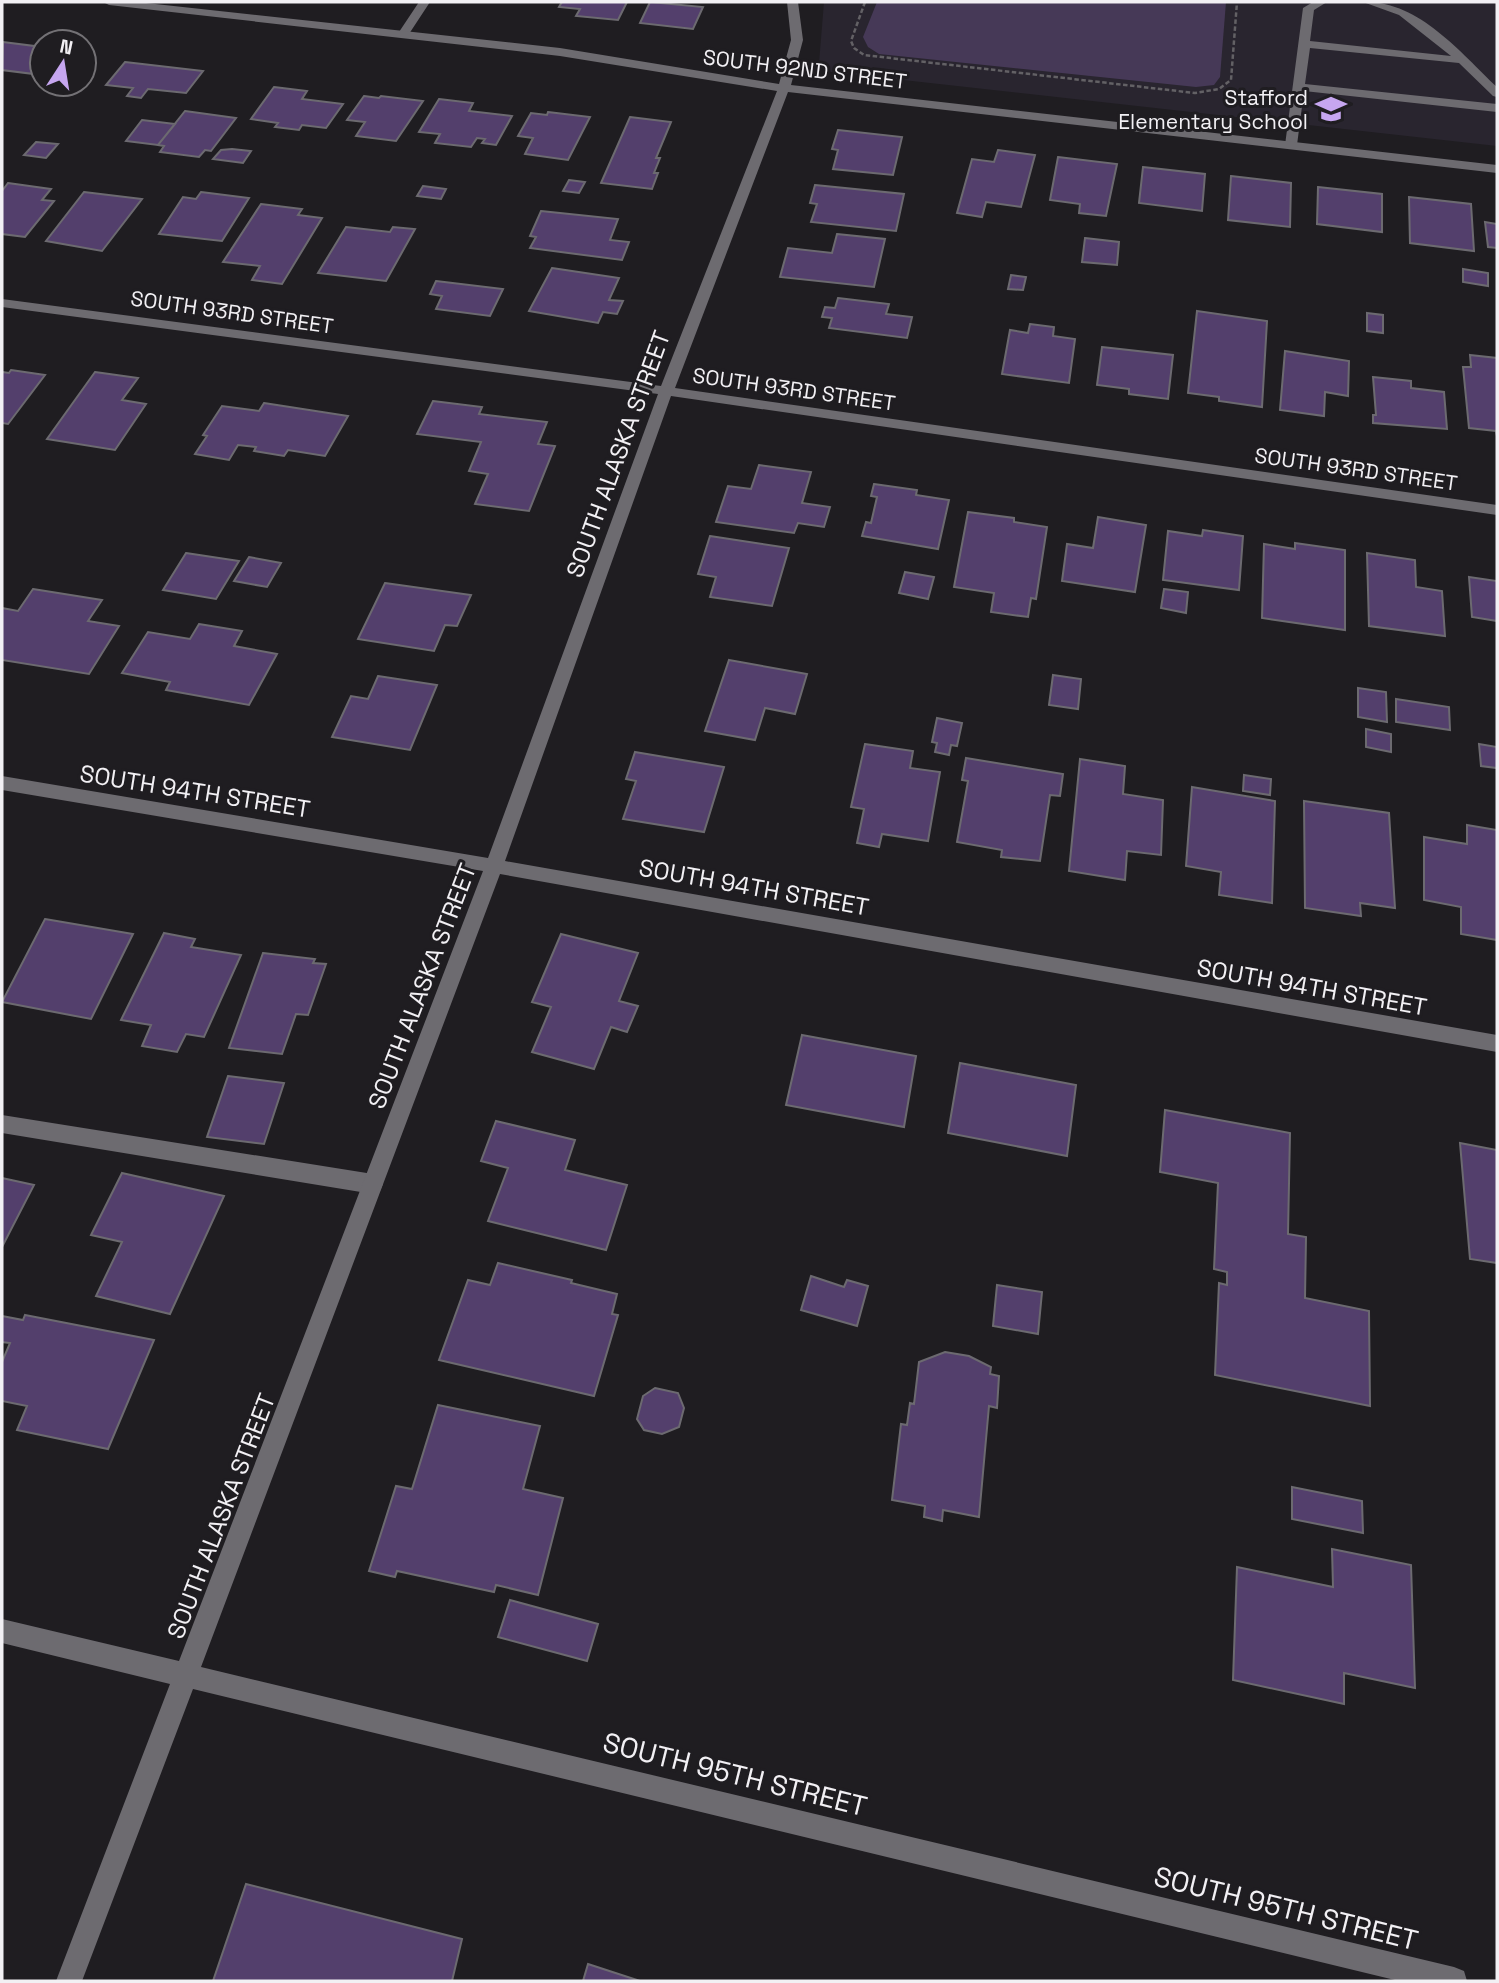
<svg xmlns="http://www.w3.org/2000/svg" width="1499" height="1983" viewBox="0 0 1499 1983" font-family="'Space Grotesk',sans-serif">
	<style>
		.built { fill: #29252f }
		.green { fill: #463957 }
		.building { fill: #533f6c; stroke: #6c6a70; stroke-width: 2 }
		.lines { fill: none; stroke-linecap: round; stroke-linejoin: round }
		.path { stroke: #636165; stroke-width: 2.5; stroke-dasharray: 4.5 2.5; stroke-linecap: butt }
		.service { fill: #6d6b70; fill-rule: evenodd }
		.minor { fill: #6d6b70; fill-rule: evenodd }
		.labels { text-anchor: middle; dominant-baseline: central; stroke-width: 6; stroke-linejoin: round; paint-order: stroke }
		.far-street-label { font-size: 21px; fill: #f2f0f4; stroke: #1f1d21 }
		.far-poi-label { font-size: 21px; fill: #f2f0f4; stroke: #1f1d21; text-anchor: end }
		.street-label { font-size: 24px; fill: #f2f0f4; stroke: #1f1d21 }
		.near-street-label { font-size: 28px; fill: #f2f0f4; stroke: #1f1d21 }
	</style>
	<rect width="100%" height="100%" fill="#1f1d21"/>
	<path class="built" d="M824 2H1497V146L831 72 819 63Z"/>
	<path class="green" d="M877 2H1226L1220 77 1214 85 1196 87 879 54 868 47 863 37Z"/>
	<path class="building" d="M562 2H627L618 20 576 16 580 9 559 7Z
		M650 2 703 7 693 29 640 23Z
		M3 42 42 47V75L2 70Z
		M125 62 203 71 186 93 148 89 141 98 127 96 133 88 106 85Z
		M274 87 307 91 302 99 343 104 326 128 302 125 299 130 275 127 278 123 251 119Z
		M364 96 379 98 381 96 423 101 396 141 356 136 365 122 347 120Z
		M439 99 473 103 469 111 512 116 496 145 482 143 485 139 477 138 471 147 435 143 440 134 419 132Z
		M185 111 236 118 211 151 205 150 199 157 160 152 164 146 158 145Z
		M548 112 590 117 568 160 525 154 533 138 518 136 531 113 547 115Z
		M630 117 671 122 656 158H660L654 173H658L652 189 601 183Z
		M142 120 175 124 158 145 126 141Z
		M838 130 902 137 893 175 833 169 838 150 832 149Z
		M36 142 58 144 46 158 24 155Z
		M232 149 251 151 243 163 213 159 221 150Z
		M998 150 1035 155 1021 207 986 202 982 217 957 213 972 159 994 162Z
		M1058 157 1117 164 1106 216 1079 213 1080 204 1050 200Z
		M1143 167 1205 174 1202 211 1139 203Z
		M1231 176 1291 183 1290 227 1228 220Z
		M569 180 585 182 579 193 563 191Z
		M8 183 51 189 42 200 54 201 25 237 2 234V191Z
		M815 185 904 194 896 231 811 222 817 204 810 203Z
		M423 186 446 189 441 199 417 196Z
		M1318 187 1382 194V232L1317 224Z
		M84 192 142 199 102 251 46 241Z
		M201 192 249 198 222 241 159 234 183 197 196 199Z
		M1409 197 1471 204 1474 251 1410 243Z
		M261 204 302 209 298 215 322 218 282 284 252 280 260 266 223 262Z
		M541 211 618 219 610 240 629 242 622 260 530 248 536 237 530 236Z
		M1485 222 1497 224V248L1488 247Z
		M346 227 390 232 393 227 415 229 386 281 318 273Z
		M837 234 885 239 874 287 780 277 788 248 832 253Z
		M1085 238 1119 242 1117 265 1082 262Z
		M552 268 619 278 609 300 623 301 617 314 603 312 598 323 529 311Z
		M1463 269 1488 273V286L1463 282Z
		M1011 275 1026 277 1023 290 1008 289Z
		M436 281 503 289 490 316 436 309 442 296 430 294Z
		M838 298 889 304 886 314 912 317 907 338 829 328 832 318 822 317 825 307 835 308Z
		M1197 311 1267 321 1262 407 1219 401V397L1188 393Z
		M1367 313 1383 315V333L1367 331Z
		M1030 324 1054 327 1053 336 1075 339 1069 383 1002 374 1010 330 1028 333Z
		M1102 347 1173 355 1168 399 1129 394V389L1097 385Z
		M1285 351 1349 361 1348 396 1325 392 1324 416 1280 410Z
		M1470 355 1497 358V436L1496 431 1469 428 1463 367H1471Z
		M11 370 45 375 8 424 2 423V372L9 373Z
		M95 372 138 378 122 400 146 404 115 450 47 439Z
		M1373 377 1411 381V388L1444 392 1447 429 1373 423V415H1376Z
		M433 401 482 407 479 414 547 422 538 444 555 446 529 511 475 504 488 474 469 471 481 442 417 434Z
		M264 403 348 416 325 456 288 450 284 456 254 451 256 447 238 445 229 460 195 454 207 436 203 435 222 406 259 411Z
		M759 465 811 472 802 503 830 507 824 527 798 523 794 533 716 522 728 486 751 489Z
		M874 484 917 490 916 495 949 500 938 549 862 536 866 522 871 523 877 497 871 496Z
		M968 512 1014 518V522L1047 527 1036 599 1031 598 1028 617 991 612 994 593 954 587Z
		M1098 517 1146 525 1135 592 1062 581 1067 544 1093 548Z
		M1203 530 1243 536 1239 590 1163 580 1168 531 1202 536Z
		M710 536 789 548 772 606 710 597 716 577 698 574Z
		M1295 543 1345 550V630L1262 618 1264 544 1295 549Z
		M186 553 239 561 216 599 163 590Z
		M1367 553 1415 560 1416 587 1442 591 1445 636 1369 626Z
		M249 557 281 563 267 587 234 581Z
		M905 572 934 577 928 599 899 593Z
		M1469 577 1497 581V621L1472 617Z
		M385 583 471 595 457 626 445 625 434 651 358 639Z
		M33 589 102 600 88 621 119 626 89 674 2 660V608L18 611Z
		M1164 589 1188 592 1186 613 1161 608Z
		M199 624 242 631 234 646 277 654 249 705 166 690 170 682 122 673 148 632 190 639Z
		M729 660 807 674 795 714 765 708 755 740 705 731Z
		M1053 675 1081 679 1078 709 1049 705Z
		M378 676 437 685 410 750 332 737 351 696 368 699Z
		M1358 688 1386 692 1387 722 1358 717Z
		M1396 699 1449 707 1450 730 1396 722Z
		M937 718 962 723 957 746 951 745 949 755 935 752 937 743 932 742Z
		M1366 729 1391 734V752L1366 747Z
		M865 744 913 751 910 768 940 772 928 841 882 834 879 847 857 843 864 809 851 807Z
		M1479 744 1497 747V768L1481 766Z
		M635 752 724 767 704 832 623 819 636 781 626 779Z
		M966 758 1063 774 1060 796 1050 795 1040 861 1001 857 1002 850 957 842 968 781 962 780Z
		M1080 759 1125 766 1123 794 1163 800 1161 855 1127 851 1125 880 1069 871Z
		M1244 775 1271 779 1270 795 1243 791Z
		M1192 787 1275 801 1272 903 1219 895 1221 872 1186 866Z
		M1304 801 1389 813 1395 908 1360 903 1361 916 1305 908Z
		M1467 825 1497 830V940L1461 934V907L1424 900V837L1467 844Z
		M45 919 133 934 91 1019 2 1002Z
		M164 933 195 939 191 947 241 955 204 1037 186 1034 177 1052 142 1046 151 1025 121 1020Z
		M561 934 638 953 619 1001 638 1006 627 1032 611 1027 594 1069 532 1052 551 1007 532 1002Z
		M263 953 315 959 313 963 326 964 308 1015 296 1014 282 1054 229 1048Z
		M802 1035 916 1056 904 1127 786 1105Z
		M960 1063 1076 1085 1067 1156 948 1133Z
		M228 1076 284 1083 264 1144 207 1137Z
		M1165 1110 1290 1133 1288 1234 1306 1237 1305 1298 1369 1311 1370 1406 1215 1375 1219 1283 1227 1285V1272L1214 1269 1218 1183 1160 1172Z
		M496 1121 575 1140 565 1170 627 1185 606 1250 488 1221 508 1168 481 1161Z
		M1460 1143 1497 1150V1263L1470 1259Z
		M122 1173 224 1196 170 1314 96 1296 122 1242 91 1235Z
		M2 1178 34 1185 2 1247Z
		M498 1263 572 1280 571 1283 617 1294 612 1314 618 1315 594 1396 439 1360 468 1280 490 1285Z
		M811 1276 844 1287 847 1280 868 1286 857 1326 801 1310Z
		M997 1285 1042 1292 1038 1334 993 1326Z
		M25 1315 154 1340 108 1449 17 1430 27 1406 2 1401V1362L10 1343 2 1342V1316L23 1320Z
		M945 1352 969 1356 991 1367 990 1374 999 1376 997 1408 989 1406 979 1517 943 1510 942 1521 924 1517 925 1506 892 1500 901 1424 907 1425 910 1403 914 1404 919 1362Z
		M655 1388 678 1393 684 1408 679 1427 662 1434 644 1430 637 1419 643 1396Z
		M438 1405 540 1426 523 1489 563 1498 538 1595 496 1585 494 1592 397 1571 395 1577 369 1571 396 1486 412 1489Z
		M1292 1487 1362 1501 1363 1533 1292 1519Z
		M1332 1549 1411 1565 1415 1688 1344 1673V1704L1233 1680 1237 1567 1333 1587Z
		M510 1600 598 1624 587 1661 498 1637Z
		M246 1884 462 1939 452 1981H213Z
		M588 1964 640 1981H583Z"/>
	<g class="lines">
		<path class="path" d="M865 2 851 41 854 48 864 55 1195 93 1219 89 1231 80 1237 2"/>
		<path class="service" d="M419 2H430L407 37H399L397 35Z
			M1313 2H1327L1314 10 1310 41 1451 56 1399 15 1363 2C1418 0 1460 52 1497 87V97L1493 96 1459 63 1310 48 1305 84 1497 104V112L1304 91 1297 145 1295 148H1287L1285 145 1303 8Z
			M2 1115 373 1174 380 1177 383 1184 380 1191 373 1194 2 1133Z"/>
		<path class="minor" d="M103 2H137L560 48 779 84 791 40 787 2H798L803 40 791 85 1497 165V173L788 92 675 388 1497 505V515L671 396 505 861 1497 1035V1052L500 874 201 1667 1454 1967 1464 1971 1467 1981H1399L193 1689 82 1981H56L170 1684 2 1643V1619L179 1661 483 871 2 790V776L488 858 658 394 2 307V299L661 386 777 91 560 56 109 5Z"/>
	</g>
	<defs>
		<symbol id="school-bare" viewBox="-9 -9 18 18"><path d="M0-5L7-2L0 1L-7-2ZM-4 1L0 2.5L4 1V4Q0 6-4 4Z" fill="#c6a6f0" stroke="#1f1d21" stroke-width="2.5" paint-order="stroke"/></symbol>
	</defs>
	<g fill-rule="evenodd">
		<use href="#school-bare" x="1309" y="87" width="44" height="44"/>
	</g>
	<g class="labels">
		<g class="far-street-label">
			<text transform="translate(805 69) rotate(7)">SOUTH 92ND STREET</text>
			<text transform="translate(232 312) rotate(8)">SOUTH 93RD STREET</text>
			<text transform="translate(794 389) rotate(8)">SOUTH 93RD STREET</text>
			<text transform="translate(1356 469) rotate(8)">SOUTH 93RD STREET</text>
		</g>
		<g class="far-poi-label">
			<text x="1308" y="97">Stafford<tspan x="1308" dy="24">Elementary School</tspan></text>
		</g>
		<g class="street-label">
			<text transform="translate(618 454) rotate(-70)">SOUTH ALASKA STREET</text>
			<text transform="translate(195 791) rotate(9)">SOUTH 94TH STREET</text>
			<text transform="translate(754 887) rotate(10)">SOUTH 94TH STREET</text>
			<text transform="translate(422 986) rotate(-69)">SOUTH ALASKA STREET</text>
			<text transform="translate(1312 987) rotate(10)">SOUTH 94TH STREET</text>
			<text transform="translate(221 1516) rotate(-69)">SOUTH ALASKA STREET</text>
		</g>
		<g class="near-street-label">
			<text transform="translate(735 1774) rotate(14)">SOUTH 95TH STREET</text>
			<text transform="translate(1286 1908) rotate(14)">SOUTH 95TH STREET</text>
		</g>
	</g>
	<rect width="1499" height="1983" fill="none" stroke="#f2f0f4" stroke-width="7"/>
	<g transform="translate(63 63) rotate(12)"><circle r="33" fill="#1f1d21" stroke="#737175" stroke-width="2"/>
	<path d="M0-5L12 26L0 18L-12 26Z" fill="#c6a6f0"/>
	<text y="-10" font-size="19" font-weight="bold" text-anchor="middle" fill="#f2f0f4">N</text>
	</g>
</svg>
